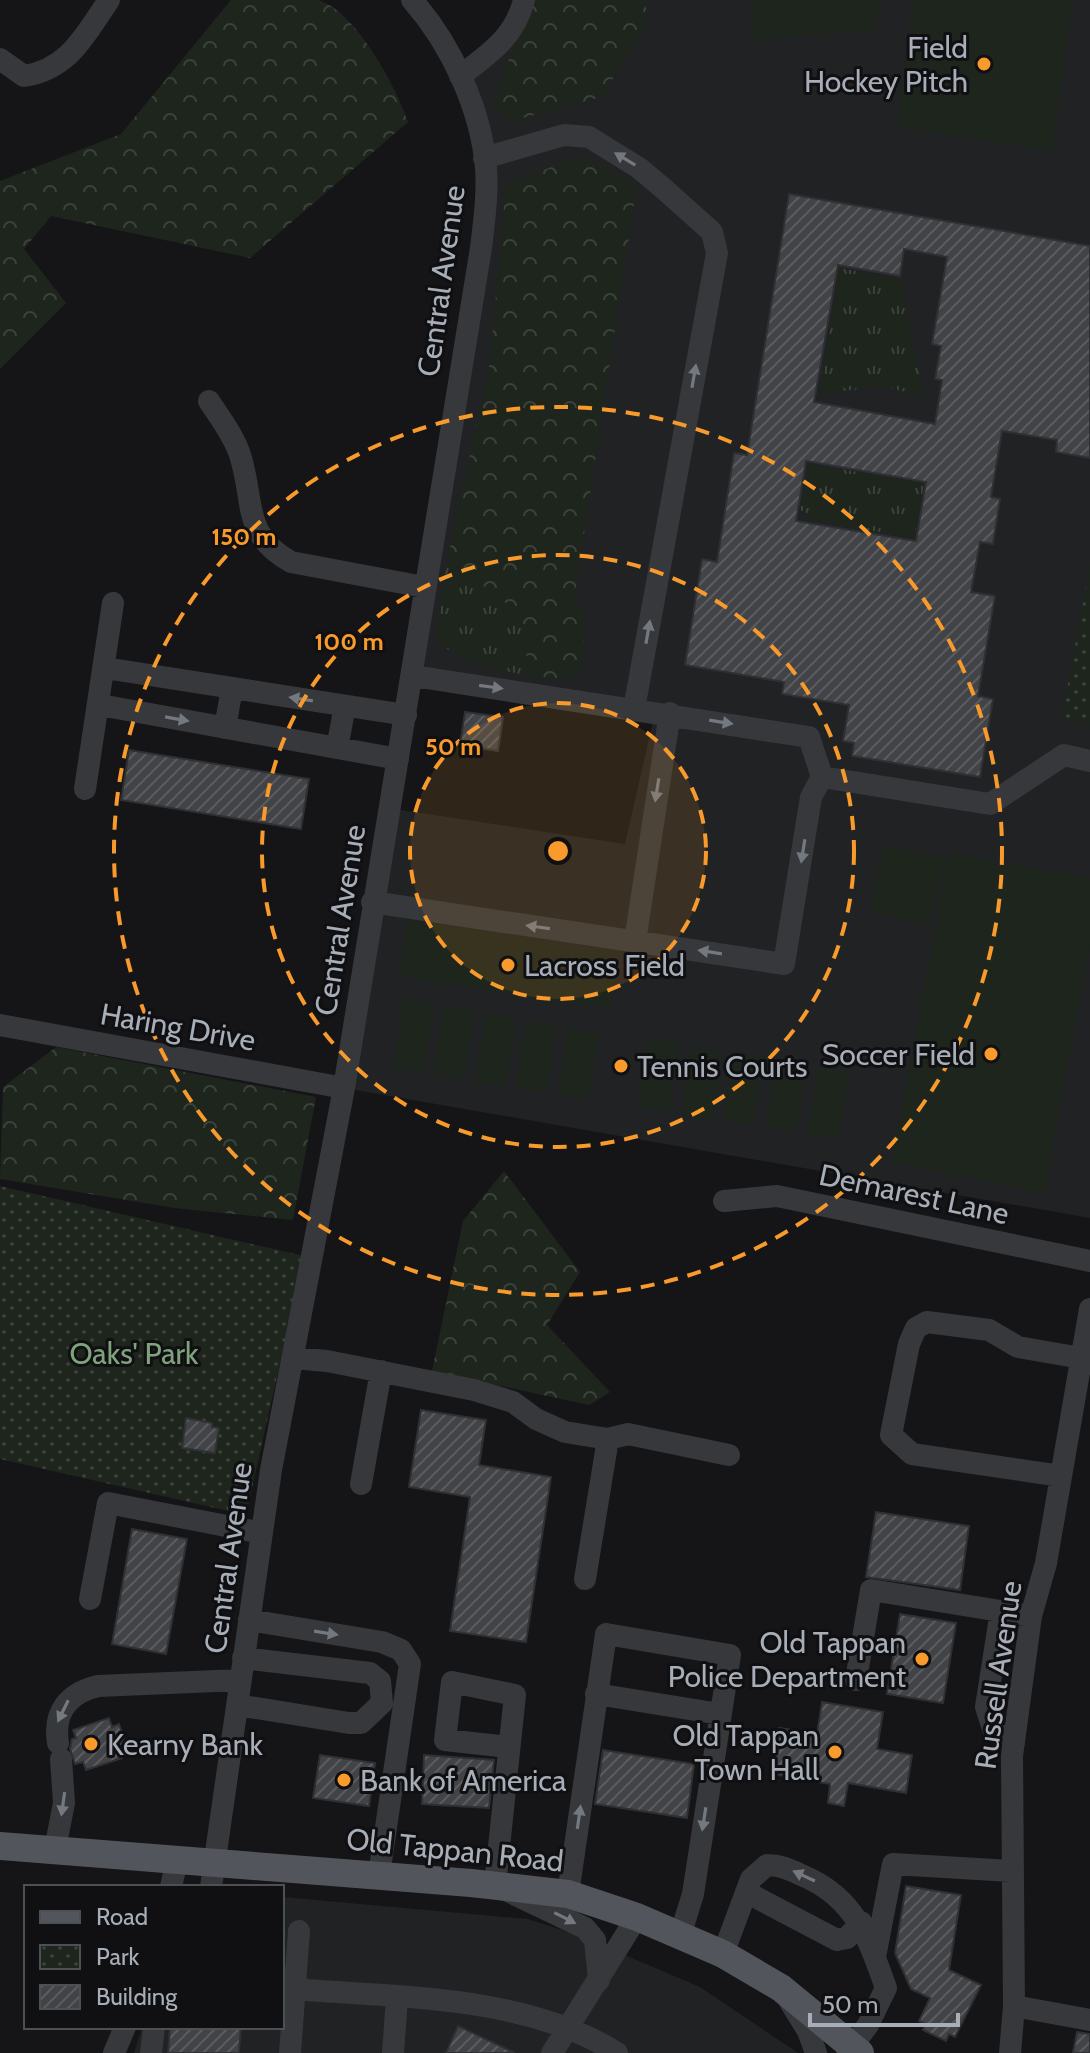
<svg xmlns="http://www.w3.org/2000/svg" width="1090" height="2053" viewBox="0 0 1090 2053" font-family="Cabin,sans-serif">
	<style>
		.built { fill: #212224 }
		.grass { fill: url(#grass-tufts) }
		.forest { fill: url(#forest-crowns) }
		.park { fill: url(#park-dots) }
		.garden { fill: #1d251d }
		.building { fill: url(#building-hatch); stroke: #2f3033; stroke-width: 2; fill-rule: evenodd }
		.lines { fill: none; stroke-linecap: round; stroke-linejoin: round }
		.minor { stroke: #36383c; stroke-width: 22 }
		.major { stroke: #52555b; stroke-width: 28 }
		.oneway { fill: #747980 }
		.ring { fill: none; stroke: #f89a2c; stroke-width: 4; stroke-dasharray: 14 10 }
		.poi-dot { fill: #f89a2c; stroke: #101012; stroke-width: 3 }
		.labels { text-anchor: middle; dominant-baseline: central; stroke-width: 6; stroke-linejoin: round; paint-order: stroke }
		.poi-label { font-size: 30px; fill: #a7aeb8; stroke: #101012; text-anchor: end }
		.street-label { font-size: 30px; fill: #a7aeb8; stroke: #101012 }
		.park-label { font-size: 30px; fill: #7fa47d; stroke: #101012 }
		.centre { fill: #f89a2c; stroke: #101012; stroke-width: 4 }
		.ring-label { font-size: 24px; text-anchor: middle; font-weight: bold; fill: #f89a2c; stroke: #101012; stroke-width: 6; stroke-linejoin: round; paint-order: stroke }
	</style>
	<defs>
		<pattern id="grass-tufts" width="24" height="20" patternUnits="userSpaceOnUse" patternTransform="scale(2)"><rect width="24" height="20" fill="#1d251d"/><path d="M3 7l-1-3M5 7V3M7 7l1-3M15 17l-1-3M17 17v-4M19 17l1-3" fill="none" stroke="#3b423c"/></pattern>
		<pattern id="forest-crowns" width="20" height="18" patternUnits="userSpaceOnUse" patternTransform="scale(2)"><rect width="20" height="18" fill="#1d251d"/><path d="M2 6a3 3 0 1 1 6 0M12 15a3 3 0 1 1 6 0" fill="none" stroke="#3b423c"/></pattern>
		<pattern id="park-dots" width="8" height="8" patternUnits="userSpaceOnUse" patternTransform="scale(2)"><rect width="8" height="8" fill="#1d251d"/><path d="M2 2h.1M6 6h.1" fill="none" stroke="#3b423c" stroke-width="1.8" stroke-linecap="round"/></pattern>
		<pattern id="building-hatch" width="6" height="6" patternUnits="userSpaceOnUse" patternTransform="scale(2)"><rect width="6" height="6" fill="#414347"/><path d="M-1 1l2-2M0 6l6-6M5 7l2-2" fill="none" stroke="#5a5c5f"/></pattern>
	</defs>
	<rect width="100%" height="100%" fill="#151517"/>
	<path class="built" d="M524 0H1090V1218L344 1088 388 808 625 844 654 717 413 676 485 208 465 88Z
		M282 1897 528 1919 578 1935 700 1987 798 2053H134L142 2027H282Z"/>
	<path class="grass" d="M829 266 900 279 925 397 883 386 819 394 837 291 825 289Z
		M810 464 924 483 914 538 810 520 807 513 800 510Z
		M446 567C473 580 513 597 522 629 525 641 525 653 529 666L547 679C513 671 457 668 436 637Z"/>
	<path class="forest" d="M231 0C252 0 300 0 318 0 355 10 397 88 408 122L250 258 51 216 24 249 66 303 0 369V181L121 134Z
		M524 0H646V23L602 97 512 121 493 103 514 45Z
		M581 156 637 184 574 600 586 615 581 665 571 678 547 679 529 666C525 653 525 641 522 629 513 597 473 580 446 567L490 362 506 184Z
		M56 1047 316 1097 293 1220 174 1208 0 1179 3 1087Z
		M504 1171 580 1272 547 1325 610 1392 589 1405 432 1371 463 1221Z"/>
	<path class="park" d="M1090 564V726L1062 716Z
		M0 1186 304 1256 246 1515 0 1459Z"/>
	<path class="garden" d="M753 0H881L873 31 753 39Z
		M913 0H1073L1052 151 897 127Z
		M884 845 945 859 930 925 869 911Z
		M949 853 1090 878V945L1044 1193 892 1162Z
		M407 919 618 954 611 1009 399 976Z
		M404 999 435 1004 424 1072 393 1067Z
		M444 1006 474 1011 464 1079 433 1073Z
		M486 1014 516 1019 506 1087 475 1082Z
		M526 1020 557 1026 546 1093 515 1088Z
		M568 1028 599 1033 588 1101 557 1096Z
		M648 1039 679 1044 668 1112 637 1106Z
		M692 1047 722 1052 712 1120 681 1115Z
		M733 1052 764 1057 753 1125 723 1120Z
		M776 1060 807 1065 796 1133 765 1128Z
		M819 1067 849 1072 839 1140 808 1135Z"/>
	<path class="building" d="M789 194 1090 246V458L1056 452 1057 440 1002 431 991 497 1000 499 993 544 980 542 971 592 995 596 978 696 993 699 980 777 852 756 854 743 843 741 849 705 782 694 784 682 685 665 702 559 717 562 734 453 747 455ZM904 249 947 257 932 344 941 346 935 379 942 380 935 424 814 402 838 265 900 276ZM806 461 926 482 916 541 796 521Z
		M465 712 503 717 498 751 460 745Z
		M129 750 309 779 301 829 121 800Z
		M421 1410 486 1420 479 1465 551 1477 526 1642 450 1631 470 1497 409 1487Z
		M186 1418 212 1423V1427L219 1428 215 1453 182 1448Z
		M876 1512 969 1526 960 1590 866 1577Z
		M132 1529 187 1539 166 1654 112 1644Z
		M900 1614 956 1623 943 1703 887 1694Z
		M822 1702 883 1712 877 1749 912 1755 906 1793 848 1783 844 1806 828 1803 830 1784 772 1774 779 1728 817 1734Z
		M109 1718 112 1727 119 1724 126 1745 119 1748 122 1758 86 1770 83 1762 75 1764 70 1749 72 1739 76 1738 73 1730Z
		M603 1750 694 1764 687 1818 595 1804Z
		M320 1755 375 1763 369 1806 313 1798Z
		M424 1755 494 1760 489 1808 422 1804Z
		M906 1886 961 1895 949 1970 981 1985 955 2037 949 2034 946 2041 923 2030 926 2024 919 2021 930 1998 911 1989 895 1953Z
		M458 2026 515 2053H446Z
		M170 2027H241L239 2053H168Z
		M1077 2032 1090 2034V2053H1073Z"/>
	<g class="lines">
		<path class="minor" d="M0 59 24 76C69 69 85 35 109 0
			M460 76C489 54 515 37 524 0
			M484 158 564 135 589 137 639 168 664 189 712 232 717 253 634 709
			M209 401C220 418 234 436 240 455 255 501 241 534 291 562L424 587
			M105 668 406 715
			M100 705 398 759
			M225 728 232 688
			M337 748 345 706
			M822 777 990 804 1064 755 1090 761
			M85 789 113 603
			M372 902 784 964 811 797 822 777 809 737 413 676
			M635 941 670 713
			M0 1025 344 1088
			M724 1201 777 1196 1090 1261
			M293 1358 327 1361 474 1390 513 1402 536 1419 565 1432 608 1439 585 1579
			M608 1439 628 1434 729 1455
			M1061 1476 912 1454 891 1435 909 1344 916 1328 927 1322 989 1330 1018 1347 1081 1358
			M361 1484 381 1371
			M90 1599 108 1503 262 1533
			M1001 1611 986 1707 994 1732 1014 1743
			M249 1620 382 1642 401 1650 410 1664 379 1875
			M856 1680 871 1590 1031 1616
			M596 1694 720 1714
			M237 1705 349 1723H361L382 1703 380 1681 370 1673 243 1658
			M58 1743C53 1712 68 1693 98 1686L240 1680
			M509 1747 445 1740 452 1682 515 1695 495 1885 585 1928 595 1940 599 1980
			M55 1849 64 1803 61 1759
			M171 1887 177 1860
			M211 1887 271 1470 344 1088 481 248C484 222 488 194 486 168 481 109 451 44 412 0
			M746 1892 837 1940 847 1938 861 1922
			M568 1894 606 1634 730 1655 693 1894 680 1936
			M723 1954 751 1879 767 1865C783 1865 794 1872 808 1878 857 1901 869 1941 886 1988L868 2025 847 2053
			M875 1957 893 1864 1011 1871
			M282 1988C391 1998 523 1993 617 2053
			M790 2002 808 2031 816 2053
			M1014 2006 1090 2020
			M114 2053 125 2027
			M151 2053 154 2027
			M290 2053 299 1931
			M393 2053 397 1998
			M552 2053 637 1917
			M1010 2053 1014 2006 1012 1756 1031 1616 1046 1563 1090 1309"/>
		<path class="major" d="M0 1846 471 1883 568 1894 637 1917 723 1954 781 1988 860 2053"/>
	</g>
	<defs><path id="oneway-solid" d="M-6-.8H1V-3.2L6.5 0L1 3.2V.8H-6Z" transform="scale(2)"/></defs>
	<g class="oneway">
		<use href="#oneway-solid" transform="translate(625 159) rotate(-149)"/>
		<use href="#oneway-solid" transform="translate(694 376) rotate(-80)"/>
		<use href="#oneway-solid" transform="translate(648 632) rotate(-80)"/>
		<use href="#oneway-solid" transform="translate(491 687) rotate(8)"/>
		<use href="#oneway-solid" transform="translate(301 699) rotate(-171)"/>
		<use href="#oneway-solid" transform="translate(177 719) rotate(10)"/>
		<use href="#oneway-solid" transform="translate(721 722) rotate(9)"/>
		<use href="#oneway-solid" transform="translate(657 790) rotate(99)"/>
		<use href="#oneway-solid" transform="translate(803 851) rotate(99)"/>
		<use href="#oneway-solid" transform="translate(538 927) rotate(-172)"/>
		<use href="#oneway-solid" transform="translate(710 952) rotate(-171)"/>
		<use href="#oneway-solid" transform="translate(326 1633) rotate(9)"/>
		<use href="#oneway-solid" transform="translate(63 1711) rotate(116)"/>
		<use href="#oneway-solid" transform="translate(63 1804) rotate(98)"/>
		<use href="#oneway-solid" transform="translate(579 1817) rotate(-82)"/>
		<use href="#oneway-solid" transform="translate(704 1819) rotate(99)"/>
		<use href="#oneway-solid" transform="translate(804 1876) rotate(-155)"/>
		<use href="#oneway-solid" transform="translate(565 1918) rotate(27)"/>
	</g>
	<circle cx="558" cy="851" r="148" fill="#f89a2c" fill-opacity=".12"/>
	<g class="ring">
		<circle cx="558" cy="851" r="148"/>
		<circle cx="558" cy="851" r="296"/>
		<circle cx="558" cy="851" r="444"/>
	</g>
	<g class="poi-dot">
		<circle cx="984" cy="64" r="8"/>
		<circle cx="508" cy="965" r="8"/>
		<circle cx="991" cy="1054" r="8"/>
		<circle cx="621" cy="1066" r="8"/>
		<circle cx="922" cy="1659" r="8"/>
		<circle cx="91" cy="1744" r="8"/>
		<circle cx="835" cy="1752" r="8"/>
		<circle cx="344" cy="1780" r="8"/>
	</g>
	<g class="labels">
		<g class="poi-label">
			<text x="968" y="47">Field<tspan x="968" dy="34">Hockey Pitch</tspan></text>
			<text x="524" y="965" text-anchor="start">Lacross Field</text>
			<text x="975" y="1054">Soccer Field</text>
			<text x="637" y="1066" text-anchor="start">Tennis Courts</text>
			<text x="906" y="1642">Old Tappan<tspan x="906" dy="34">Police Department</tspan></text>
			<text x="819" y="1735">Old Tappan<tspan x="819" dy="34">Town Hall</tspan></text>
			<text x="107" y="1744" text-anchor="start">Kearny Bank</text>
			<text x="360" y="1780" text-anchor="start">Bank of America</text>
		</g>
		<g class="street-label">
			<text transform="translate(441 281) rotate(-82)">Central Avenue</text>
			<text transform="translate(340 920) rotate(-81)">Central Avenue</text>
			<text transform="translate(178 1027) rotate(10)">Haring Drive</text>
			<text transform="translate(914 1194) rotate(12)">Demarest Lane</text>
			<text transform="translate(228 1558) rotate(-82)">Central Avenue</text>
			<text transform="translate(998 1675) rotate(-82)">Russell Avenue</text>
			<text transform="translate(455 1850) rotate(6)">Old Tappan Road</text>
		</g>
		<g class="park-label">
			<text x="134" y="1353">Oaks' Park</text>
		</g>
	</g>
	<circle cx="558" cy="851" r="12" class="centre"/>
	<g class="ring-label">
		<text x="244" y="545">150 m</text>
		<text x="349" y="650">100 m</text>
		<text x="453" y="755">50 m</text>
	</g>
	<rect x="24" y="1885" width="260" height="144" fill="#101012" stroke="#4c4f54" stroke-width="2"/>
	<rect x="40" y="1911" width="40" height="12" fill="#52555b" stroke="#4c4f54" stroke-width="2"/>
	<text x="96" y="1925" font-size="24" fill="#a7aeb8">Road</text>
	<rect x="40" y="1945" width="40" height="24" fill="url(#park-dots)" stroke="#4c4f54" stroke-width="2"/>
	<text x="96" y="1965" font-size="24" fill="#a7aeb8">Park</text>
	<rect x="40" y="1985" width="40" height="24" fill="url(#building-hatch)" stroke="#4c4f54" stroke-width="2"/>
	<text x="96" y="2005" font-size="24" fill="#a7aeb8">Building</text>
	<path d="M810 2013v12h148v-12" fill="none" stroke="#a7aeb8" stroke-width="4"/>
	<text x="822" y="2013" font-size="24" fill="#a7aeb8" stroke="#101012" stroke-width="6" paint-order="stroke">50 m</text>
</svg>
